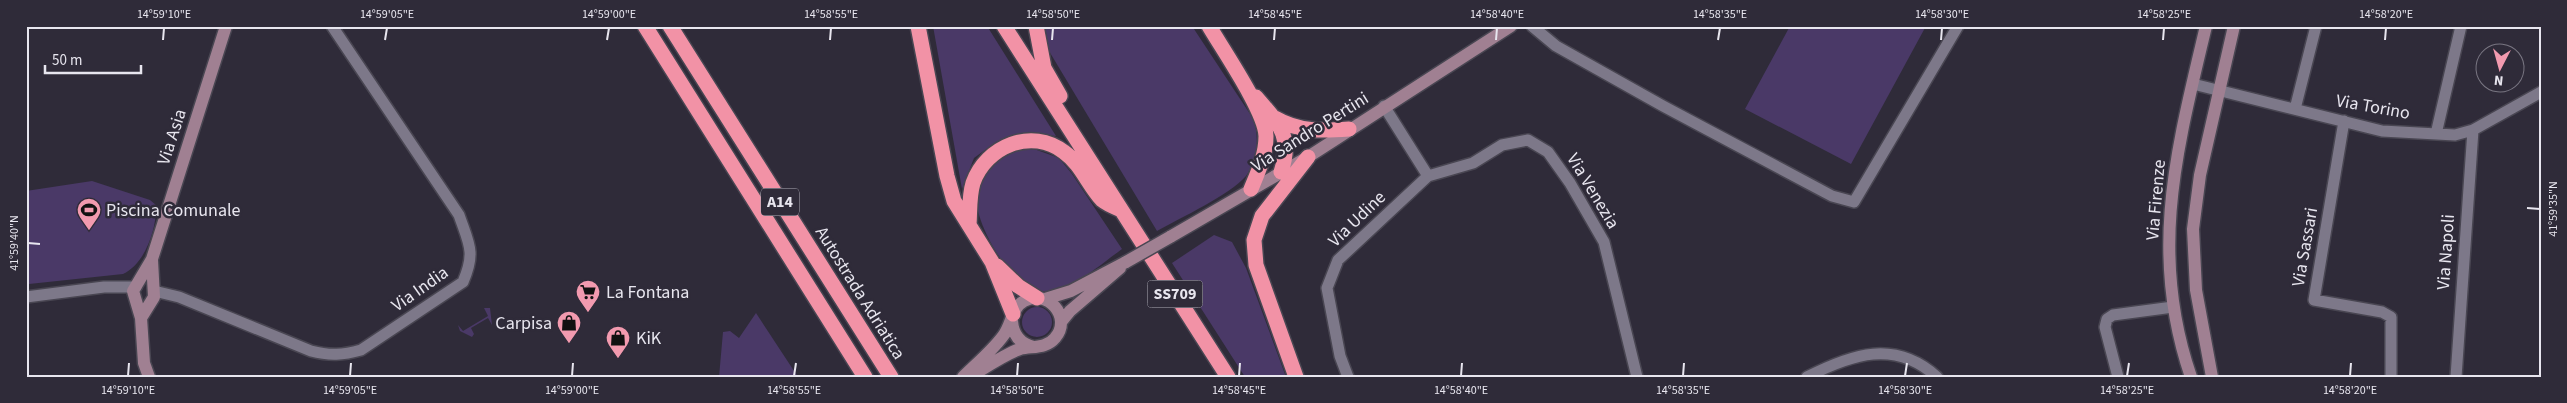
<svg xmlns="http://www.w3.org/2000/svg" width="2567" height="403" viewBox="0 0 2567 403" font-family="'Source Sans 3',sans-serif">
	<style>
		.green { fill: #4a3967 }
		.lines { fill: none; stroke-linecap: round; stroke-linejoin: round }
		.street-casing { stroke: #494652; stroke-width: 14 }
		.secondary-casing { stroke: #494652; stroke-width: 15 }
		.highway-casing { stroke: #494652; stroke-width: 18 }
		.street { stroke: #7d7889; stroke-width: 11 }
		.secondary { stroke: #a08092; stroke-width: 12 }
		.highway { stroke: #f292a6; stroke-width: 15 }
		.secondary-bridge-casing { stroke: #494652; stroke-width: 15; stroke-linecap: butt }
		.secondary-bridge { stroke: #a08092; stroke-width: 12 }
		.ticks { fill: none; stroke: #e8e6ef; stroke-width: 2 }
		.labels { text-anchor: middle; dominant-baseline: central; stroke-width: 5; stroke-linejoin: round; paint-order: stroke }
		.shield { fill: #2f2b39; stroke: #b0aeb8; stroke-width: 1 }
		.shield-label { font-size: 16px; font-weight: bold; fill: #e8e6ef }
		.street-label { font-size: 18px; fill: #e8e6ef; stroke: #2f2b39 }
		.poi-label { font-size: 18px; fill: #e8e6ef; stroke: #2f2b39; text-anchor: start }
		.neatline { fill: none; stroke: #e8e6ef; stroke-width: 2 }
		.ticks-label { font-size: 12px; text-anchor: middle; fill: #e8e6ef }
	</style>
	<rect width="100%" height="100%" fill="#2f2b39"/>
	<path class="green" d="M933 26H987L1056 136 1024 133 996 142 974 158 962 189Z
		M1045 26H1192L1254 120C1259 139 1258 160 1246 176 1230 195 1180 218 1157 231L1049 51Z
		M1790 26H1926L1851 164 1745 109Z
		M1034 149 1059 158 1072 174 1122 249C1101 264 1075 288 1050 291 1015 297 976 227 976 197 975 178 995 159 1012 152 1018 149 1027 149 1034 149Z
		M92 181 150 200 156 205C157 229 145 264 123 274L29 284 26 281V191Z
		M1214 235 1232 242 1246 268 1286 377H1245L1172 263Z
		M1022 322a15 15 0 1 1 30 0a15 15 0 1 1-30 0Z
		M484 308H490L492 325 488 318 471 328 474 334 472 337 460 331 458 325 463 331 488 316Z
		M756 313 798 377H719L723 332 730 331 739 338Z"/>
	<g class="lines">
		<defs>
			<path id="street" d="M1532 26 1556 46 1663 106 1832 196 1854 202 1958 26
				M2193 84 2382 131 2455 135 2473 130 2541 92
				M1384 106 1428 176
				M2295 109 2316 26
				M2344 121 2314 300 2382 312 2391 317V377
				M2436 134 2461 26
				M154 291 179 297 311 351C330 356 343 355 361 350L463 282C476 252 469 244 459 215L332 26
				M26 297 104 287H136
				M1348 377 1340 356 1327 288 1338 260 1428 176 1473 163 1502 145 1528 140 1548 152 1570 183 1604 242 1637 377
				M1807 377C1852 354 1895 339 1937 377
				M2118 377 2105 327 2107 319 2113 315 2173 307
				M2456 377 2473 130"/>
			<path id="secondary" d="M1170 237 1308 157 1511 26
				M1045 299 1071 291 1126 262
				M141 318 154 297 152 260
				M1012 321C1013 335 1020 344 1034 347
				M1061 322 1070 311 1120 268
				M149 377 144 363 141 318 133 291 152 259 226 26
				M963 377C976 364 992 351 1003 336 1012 325 1011 308 1024 301 1047 288 1073 317 1055 338 1046 349 1032 346 1020 349 1003 355 985 368 970 377
				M2191 377C2148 252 2177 149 2206 26
				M2212 377 2196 290 2193 229 2200 175 2234 26"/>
			<path id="highway" d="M645 26 865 377
				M670 26 891 377
				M918 26 947 176 954 201 992 262 1013 314
				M1004 26 1228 377
				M1036 26 1044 68 1060 96
				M1209 26C1223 50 1265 111 1266 136 1266 155 1258 172 1251 189
				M1256 97C1279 124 1293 136 1281 172
				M1275 118C1299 132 1322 131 1349 129
				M969 225C970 211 969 196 973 183 986 146 1032 127 1064 152 1081 164 1088 185 1102 200 1107 204 1114 207 1119 209
				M997 266 1018 286 1037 298
				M1296 377 1256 265 1254 240 1262 216 1308 157"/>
		</defs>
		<use href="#street" class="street-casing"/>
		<use href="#secondary" class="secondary-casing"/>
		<use href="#highway" class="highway-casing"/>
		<use href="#street" class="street"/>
		<use href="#secondary" class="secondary"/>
		<use href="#highway" class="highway"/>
		<defs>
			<path id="secondary-bridge" d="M1126 262 1170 237"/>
		</defs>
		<use href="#secondary-bridge" class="secondary-bridge-casing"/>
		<use href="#secondary-bridge" class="secondary-bridge"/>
	</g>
	<path class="ticks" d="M163 40 164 28M385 40 387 28M607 40 609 28M830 40 831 28M1052 40 1053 28M1274 40 1275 28M1496 40 1497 28M1718 40 1720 28M1941 40 1942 28M2163 40 2164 28M2385 40 2386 28M2527 208 2540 209M28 243 40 244M128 376 129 363M350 376 351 363M572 376 573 363M794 376 796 363M1017 376 1018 363M1239 376 1240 363M1461 376 1462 363M1683 376 1684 363M1905 376 1907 363M2127 376 2129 363M2350 376 2351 363"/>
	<defs>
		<symbol id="stadium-pin" viewBox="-11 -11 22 30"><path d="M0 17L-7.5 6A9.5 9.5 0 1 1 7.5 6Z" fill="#f29aaf" stroke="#2f2b39"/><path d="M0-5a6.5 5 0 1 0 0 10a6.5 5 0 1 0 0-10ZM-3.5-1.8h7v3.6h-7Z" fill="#111"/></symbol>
		<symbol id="supermarket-pin" viewBox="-11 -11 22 30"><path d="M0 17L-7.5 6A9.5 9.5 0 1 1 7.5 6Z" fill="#f29aaf" stroke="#2f2b39"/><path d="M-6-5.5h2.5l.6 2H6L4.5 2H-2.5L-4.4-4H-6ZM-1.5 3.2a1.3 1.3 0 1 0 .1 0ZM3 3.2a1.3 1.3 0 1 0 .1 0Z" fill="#111"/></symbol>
		<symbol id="shop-pin" viewBox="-11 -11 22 30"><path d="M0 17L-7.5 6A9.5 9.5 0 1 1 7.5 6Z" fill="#f29aaf" stroke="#2f2b39"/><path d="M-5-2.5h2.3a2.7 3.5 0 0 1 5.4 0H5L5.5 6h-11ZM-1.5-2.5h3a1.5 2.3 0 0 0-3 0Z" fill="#111"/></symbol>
	</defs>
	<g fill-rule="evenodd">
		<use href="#stadium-pin" x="75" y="196" width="28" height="38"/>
		<use href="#supermarket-pin" x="574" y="278" width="28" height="38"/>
		<use href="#shop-pin" x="555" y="309" width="28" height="38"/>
		<use href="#shop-pin" x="604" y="324" width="28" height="38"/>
	</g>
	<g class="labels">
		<g class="shield">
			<rect x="761" y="188.5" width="38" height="27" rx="4"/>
			<rect x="1147.5" y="280.5" width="55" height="27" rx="4"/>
		</g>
		<g class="shield-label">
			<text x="780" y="202">A14</text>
			<text x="1175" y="294">SS709</text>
		</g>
		<g class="street-label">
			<text transform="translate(2373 107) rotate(10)">Via Torino</text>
			<text transform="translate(1310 132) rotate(-32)">Via Sandro Pertini</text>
			<text transform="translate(172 137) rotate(-72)">Via Asia</text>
			<text transform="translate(1593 191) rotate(59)">Via Venezia</text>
			<text transform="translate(2156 200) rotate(-85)">Via Firenze</text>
			<text transform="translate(1357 219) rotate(-44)">Via Udine</text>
			<text transform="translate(2305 247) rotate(-80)">Via Sassari</text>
			<text transform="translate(2446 252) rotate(-86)">Via Napoli</text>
			<text transform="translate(420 289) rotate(-35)">Via India</text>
			<text transform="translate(860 293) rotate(58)">Autostrada Adriatica</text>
		</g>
		<g class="poi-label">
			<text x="106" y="210">Piscina Comunale</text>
			<text x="606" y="292">La Fontana</text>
			<text x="552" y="323" text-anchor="end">Carpisa</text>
			<text x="636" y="338">KiK</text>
		</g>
	</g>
	<rect width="2567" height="403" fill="none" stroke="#2f2b39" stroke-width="55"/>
	<g transform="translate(2500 68) rotate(186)"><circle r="24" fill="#2f2b39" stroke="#797682"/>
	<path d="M0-4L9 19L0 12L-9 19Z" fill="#f29aaf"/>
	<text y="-8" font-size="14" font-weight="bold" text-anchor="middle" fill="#e8e6ef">N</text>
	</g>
	<path d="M45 65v8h96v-8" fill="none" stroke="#e8e6ef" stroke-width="2.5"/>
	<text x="52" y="65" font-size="15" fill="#e8e6ef" stroke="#2f2b39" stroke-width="4" paint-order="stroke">50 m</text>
	<rect x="28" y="28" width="2512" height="348" class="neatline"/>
	<g class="ticks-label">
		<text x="164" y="18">14°59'10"E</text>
		<text x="387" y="18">14°59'05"E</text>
		<text x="609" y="18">14°59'00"E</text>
		<text x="831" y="18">14°58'55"E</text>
		<text x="1053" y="18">14°58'50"E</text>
		<text x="1275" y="18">14°58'45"E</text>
		<text x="1497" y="18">14°58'40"E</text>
		<text x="1720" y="18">14°58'35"E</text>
		<text x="1942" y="18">14°58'30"E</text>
		<text x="2164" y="18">14°58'25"E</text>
		<text x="2386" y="18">14°58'20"E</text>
		<text transform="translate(2553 209) rotate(-90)" y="4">41°59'35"N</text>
		<text transform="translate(14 243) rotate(-90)" y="4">41°59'40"N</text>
		<text x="128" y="394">14°59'10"E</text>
		<text x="350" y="394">14°59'05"E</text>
		<text x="572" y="394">14°59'00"E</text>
		<text x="794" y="394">14°58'55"E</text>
		<text x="1017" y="394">14°58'50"E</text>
		<text x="1239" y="394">14°58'45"E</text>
		<text x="1461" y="394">14°58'40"E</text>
		<text x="1683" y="394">14°58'35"E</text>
		<text x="1905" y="394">14°58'30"E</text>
		<text x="2127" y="394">14°58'25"E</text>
		<text x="2350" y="394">14°58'20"E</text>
	</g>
</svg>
